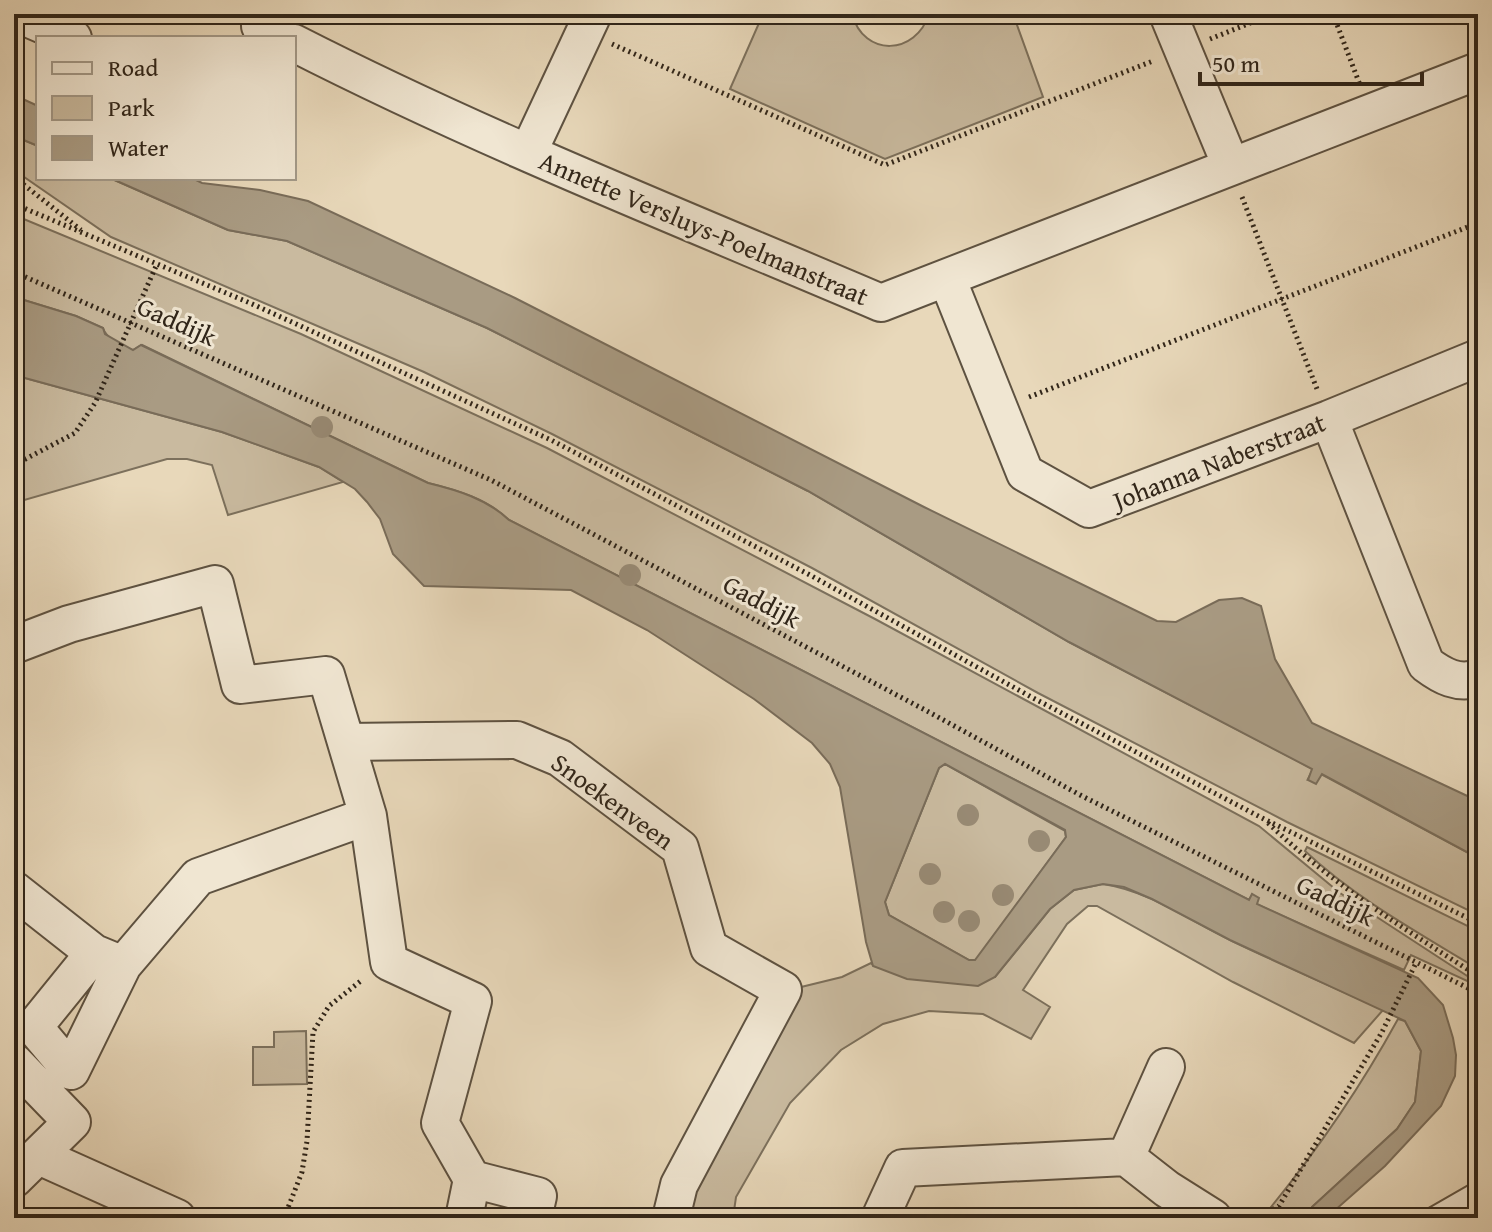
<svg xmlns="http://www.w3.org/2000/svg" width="1492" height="1232" viewBox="0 0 1492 1232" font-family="'Gentium Book Plus',serif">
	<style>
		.green { fill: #c9ba9f; stroke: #7c705c; stroke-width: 2 }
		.water { fill: #a99b83; stroke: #796c59; stroke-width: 2; fill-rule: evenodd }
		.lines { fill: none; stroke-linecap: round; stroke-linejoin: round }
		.lane-casing { stroke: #5e5241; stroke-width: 22 }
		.street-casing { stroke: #5e5241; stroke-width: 40 }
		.path { stroke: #302519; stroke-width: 5; stroke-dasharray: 2 4; stroke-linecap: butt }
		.lane { stroke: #f0e6d2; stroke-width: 18 }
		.street { stroke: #f0e6d2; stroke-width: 36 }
		.tree { fill: #988a74 }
		.labels { text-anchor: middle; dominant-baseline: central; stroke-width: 6; stroke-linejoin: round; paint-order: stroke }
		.street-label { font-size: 26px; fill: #302519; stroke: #f0e6d2 }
	</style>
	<rect width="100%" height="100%" fill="#e8d8ba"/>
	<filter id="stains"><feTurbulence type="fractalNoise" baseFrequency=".0025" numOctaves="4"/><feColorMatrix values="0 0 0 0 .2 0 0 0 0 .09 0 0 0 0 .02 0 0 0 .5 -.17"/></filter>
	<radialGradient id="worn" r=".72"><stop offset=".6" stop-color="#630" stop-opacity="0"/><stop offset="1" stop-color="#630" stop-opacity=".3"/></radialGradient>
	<path class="green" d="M763 14H852C864 58 916 55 929 14H1013L1043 97 885 159 730 89Z
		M14 136 38 146V178H110L228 230 287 241 487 328 808 491 1069 642 1313 769 1308 779 1321 774 1478 858V915L1287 822 1038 693 812 568 552 434 424 372 111 237 14 170Z
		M14 215 301 334 547 448 875 619 1259 826 1340 893 1478 983V986L1411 955 1404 970 1256 904 1252 895 1249 900 509 520C487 499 457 490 428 483L142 345 133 350C122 345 107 340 103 328L76 316 14 297Z
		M14 375 222 432 319 467 343 482 228 515 212 465 187 459H167L14 503Z
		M945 764 1065 831 1066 837 976 960H969L889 915 885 902 939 768Z
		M1307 847 1478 931V969C1419 933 1355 898 1305 851Z
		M1103 884C1150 891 1190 921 1232 941 1282 965 1333 987 1383 1010L1354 1043 1233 982 1097 906H1088L1067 924 1023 990 1050 1007 1031 1039 983 1014 929 1011 883 1024 841 1050 790 1103 736 1197 733 1218H686L690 1201 801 991 797 988 842 977 871 963 874 966 995 977 1050 909 1074 890Z
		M1398 1019 1405 1021 1421 1051 1415 1102 1397 1129 1312 1207 1309 1218H1262C1315 1154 1358 1092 1398 1019Z
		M306 1031 307 1084 253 1085V1047H274V1032Z"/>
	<path class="water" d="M14 95 38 106V146L14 136Z
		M110 178H192L202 183 260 190 308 201 515 298 924 507 1157 621 1176 622 1219 600 1242 598 1261 606 1275 659 1312 723 1478 801V858L1322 774 1316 784 1308 780 1312 769 1069 642 808 491 487 328 287 241 228 230Z
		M14 297 76 316 103 328 105 334 133 350 141 345 428 483C457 490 487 499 509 520L1249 900 1252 894 1259 898 1257 904 1418 978 1443 1005 1453 1038 1456 1055 1455 1076 1441 1106 1385 1166 1334 1211 1331 1218H1309L1312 1207 1397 1129 1415 1102 1421 1051 1405 1021 1230 940 1152 899 1124 887 1103 884 1074 890 1050 909 995 977 978 986 907 979 873 966 866 942 840 787 830 764 812 743 754 699 647 630 571 590 424 586 393 554 380 519 367 502 355 489 319 467 222 432 14 375ZM945 764 1065 830 1066 837 975 960H969L889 915 885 902 939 768Z"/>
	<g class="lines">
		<defs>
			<path id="lane" d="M1431 1218 1478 1191"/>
			<path id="street" d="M18 14 73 38
				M1168 14 1231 166
				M260 26 283 38
				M294 43C484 140 684 219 881 303L1478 71
				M528 153 593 14
				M947 278 1025 473 1089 509 1329 419 1478 358
				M1329 419 1426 664C1442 676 1458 685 1478 678
				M14 645 69 624 215 584 240 685 326 675 368 816 389 962 473 1001 440 1123 472 1179 464 1218
				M346 742 517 740 560 758 680 848 709 948 783 990 679 1185 671 1218
				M14 890 94 953 123 965 198 877 368 816
				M94 953 34 1027 71 1071 123 965
				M14 1062 72 1122 14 1179
				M39 1156 177 1218
				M1126 1157 1166 1067
				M472 1179 538 1196 533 1218
				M880 1218 903 1168 1126 1157 1167 1189 1213 1218"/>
		</defs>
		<use href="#lane" class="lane-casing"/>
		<use href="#street" class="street-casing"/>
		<path class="path" d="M1333 14 1360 85
			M1210 39 1273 14
			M612 44 885 165 1153 61
			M14 177 81 230
			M1242 197 1317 389
			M14 204 250 303 551 440 808 574 1035 699 1264 819 1478 923
			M14 272 491 480 927 711 1082 796 1478 993
			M1029 397 1478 223
			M14 465 75 433 95 403 157 264
			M1268 823C1332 884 1403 928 1478 976
			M284 1218 302 1172 307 1141 313 1032 329 1006 362 980
			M1257 1218 1279 1206 1382 1032 1416 963"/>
		<use href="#lane" class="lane"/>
		<use href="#street" class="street"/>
	</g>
	<g class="tree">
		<circle cx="322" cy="427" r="11"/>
		<circle cx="630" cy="575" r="11"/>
		<circle cx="968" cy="815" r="11"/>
		<circle cx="1039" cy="841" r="11"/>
		<circle cx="930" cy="874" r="11"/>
		<circle cx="1003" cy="895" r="11"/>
		<circle cx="944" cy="912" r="11"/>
		<circle cx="969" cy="921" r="11"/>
	</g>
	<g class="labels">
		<g class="street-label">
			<text transform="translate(704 228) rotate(23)">Annette Versluys-Poelmanstraat</text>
			<text transform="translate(177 321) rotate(24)">Gaddijk</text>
			<text transform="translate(1219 461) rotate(-21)">Johanna Naberstraat</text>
			<text transform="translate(762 601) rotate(28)">Gaddijk</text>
			<text transform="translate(613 801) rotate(36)">Snoekenveen</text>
			<text transform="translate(1336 900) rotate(26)">Gaddijk</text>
		</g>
	</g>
	<rect width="1492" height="1232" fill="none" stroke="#e8d8ba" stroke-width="48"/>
	<rect x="16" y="16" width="1460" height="1200" fill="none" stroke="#302519" stroke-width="4"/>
	<rect x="24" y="24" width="1444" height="1184" fill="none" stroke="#302519" stroke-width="2"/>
	<rect x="36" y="36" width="260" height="144" fill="#f0e6d2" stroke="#a39988" stroke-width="2"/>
	<rect x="52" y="62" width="40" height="12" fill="#f0e6d2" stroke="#a39988" stroke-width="2"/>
	<text x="108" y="76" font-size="24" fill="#302519">Road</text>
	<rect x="52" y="96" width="40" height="24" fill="#c9ba9f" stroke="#a39988" stroke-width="2"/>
	<text x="108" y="116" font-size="24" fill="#302519">Park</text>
	<rect x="52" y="136" width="40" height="24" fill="#a99b83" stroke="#a39988" stroke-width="2"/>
	<text x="108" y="156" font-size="24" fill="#302519">Water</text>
	<path d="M1200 72v12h222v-12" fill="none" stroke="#302519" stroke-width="4"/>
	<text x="1212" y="72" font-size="24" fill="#302519" stroke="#f0e6d2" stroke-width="6" paint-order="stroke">50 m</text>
	<rect width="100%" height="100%" filter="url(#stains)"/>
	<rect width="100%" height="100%" fill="url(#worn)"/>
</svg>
